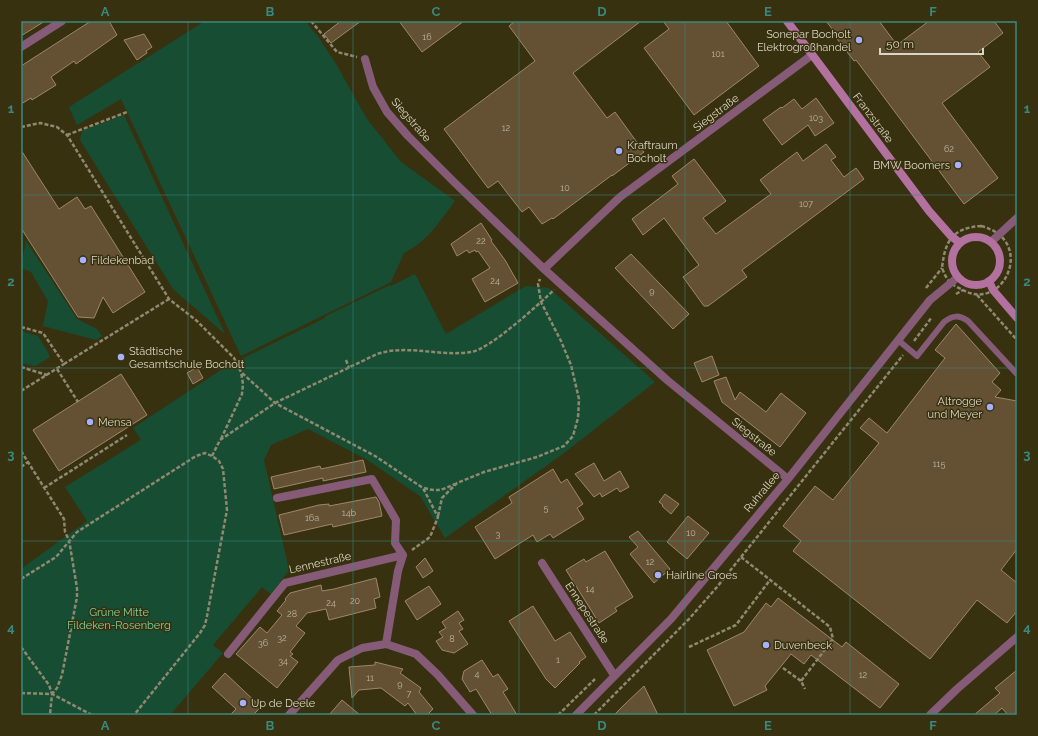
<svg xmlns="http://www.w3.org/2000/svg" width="1038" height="736" viewBox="0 0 1038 736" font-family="Raleway,sans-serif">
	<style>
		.green { fill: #174e33 }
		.building { fill: #645134; stroke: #9c8869 }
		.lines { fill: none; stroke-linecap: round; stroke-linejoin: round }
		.path { stroke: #8e8970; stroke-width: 2.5; stroke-dasharray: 4 2; stroke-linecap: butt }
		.lane { stroke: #855b78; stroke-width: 6 }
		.street { stroke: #855b78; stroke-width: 8 }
		.secondary { stroke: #b3719f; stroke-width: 8 }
		.grid { fill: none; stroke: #38897f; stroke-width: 1; stroke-opacity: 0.55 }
		.poi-dot { fill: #a7b0fc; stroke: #383110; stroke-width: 1.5 }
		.labels { text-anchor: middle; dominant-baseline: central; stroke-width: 3; stroke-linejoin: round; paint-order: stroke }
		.number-label { font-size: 9px; fill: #bcb5a0 }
		.poi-label { font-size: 11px; fill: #dad6c4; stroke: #383110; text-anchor: start }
		.street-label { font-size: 11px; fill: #dad6c4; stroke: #383110 }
		.park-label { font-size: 11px; fill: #75d6a1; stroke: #383110 }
		.neatline { fill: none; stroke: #38897f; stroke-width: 1.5 }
		.grid-label { font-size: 13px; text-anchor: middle; font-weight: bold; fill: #38897f }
	</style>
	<rect width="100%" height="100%" fill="#383110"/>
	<path class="green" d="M205 21H305L319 38 336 64 367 119 401 162 455 201C439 222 428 241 404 253L391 282 241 356 121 99 77 125 69 107Z
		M124 115 225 334 173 289 80 140 82 131Z
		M26 241 77 319 97 329 102 336 96 340 43 326 48 301 31 272 21 268Z
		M415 274 446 334 526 286 549 288 655 382 564 453 445 538 420 496 366 459 308 429 271 445 264 460 289 570 271 594 262 587 213 645 223 653 170 715H21V569L87 521 65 487 141 440 133 428 227 366 325 318 324 317 390 285 391 286Z
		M21 331 38 336 49 354V358L35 366 21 363Z"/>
	<path class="building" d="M21 21H45L21 36Z
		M91 21H109L117 35 76 64 74 61 51 77 56 85 32 100 31 98 21 104V66Z
		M341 21H361L331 43 324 34Z
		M399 21H464L422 52Z
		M515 21H641L573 73 607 118 615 112 644 152 612 176V175L553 219 552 218 542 224 529 207 522 212 498 181 488 188 444 129 535 61 509 26Z
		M663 21H726L759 66 694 115 644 48 669 29Z
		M826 21H879L897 45 929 21H994L1003 33 978 52 990 67 942 103 998 178 964 204 856 60 854 61 831 31 833 30Z
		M144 34 152 47 146 51 147 53 137 60 124 40Z
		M816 98 834 123 815 136 808 125 782 145 763 120 781 107 782 108 794 99 802 109Z
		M826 144 836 157 831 160 844 177 856 168 864 179 742 270 747 277 708 306H704L683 277 699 265 664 218 643 235 632 219 678 184 672 176 694 159 726 201 703 218 716 234 771 194 760 180 797 152 803 161Z
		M21 150 59 209 77 197 85 209 91 206 145 292 113 313 103 297 94 318 78 317 21 228Z
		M481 223 492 240 491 241 505 260 518 283 485 302 472 279 490 268 478 251 476 252 475 250 469 253 467 250 457 256 451 244Z
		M631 254 689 314 673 329 615 268Z
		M956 324 1000 373 992 382 1001 390 995 397 1017 401V549L1001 570 1017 583V611L1007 623 977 600 930 659 793 551 801 541 783 526 815 486 833 500 879 443 860 428 869 418 887 433 945 358 935 350Z
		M712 356 719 375 702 382 694 363Z
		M197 367 203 378 193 384 187 373Z
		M121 374 147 415 59 471 33 430Z
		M726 377 735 400 740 392 766 412 781 393 806 413 780 447 722 402 714 381Z
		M363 460 366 472 323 481V478L274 489 271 477 320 466 321 469Z
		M594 463 604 481 620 471 629 487 620 492 617 488 602 497 600 493 594 497 575 474Z
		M553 469 561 483 567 479 583 504 577 508 584 519 553 538 550 534 537 542 533 535 495 559 475 527 512 503 509 497Z
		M665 494 679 504 671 514 662 506 663 505 659 502Z
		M376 497 379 502 382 516 333 527 332 524 284 535 279 515 319 505 329 504V506Z
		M688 516 709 533 687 559 667 542Z
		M638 531 670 569 654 583 630 554 638 547 629 537Z
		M605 551 633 597 615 608 617 611 599 623 566 570 584 559 586 562Z
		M425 558 433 571 423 578 416 567Z
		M376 578 380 597 374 599 376 608 329 620 326 609 307 613 296 626 305 633 290 652 293 654 290 656 298 662 277 688 236 654 260 627 267 633 282 615 277 611 286 600 285 599 290 593 321 585 322 591 334 589Z
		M429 586 441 604 417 620 405 601Z
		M778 598 842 647 846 642 899 684 880 708 811 655 804 664 791 654 765 686 767 690 734 706 707 650 744 632 766 603 771 607Z
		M533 606 555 641 570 632 586 657 579 662 580 663 555 688 546 679 509 621Z
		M458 611 464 620 459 623 463 629 459 631 468 644 454 653 442 650 436 641 443 637 439 632 446 628 442 622Z
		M482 660 493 677 498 674 508 689 503 692 517 715H492L476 689 470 692 462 679 464 671Z
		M375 662 403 669 400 673 421 688 419 692 433 709 427 715H417L408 703 405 706 381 688 359 690 352 698 349 667 375 665Z
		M1017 670V715H1008L1002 708 994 715H974L1000 693 995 688Z
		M225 673 261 707 253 715H230L236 709 212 687Z
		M644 686 658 715H614L624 705Z
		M342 700 360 715H329Z"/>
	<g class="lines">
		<path class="path" d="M311 21 337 52 357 57
			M21 127 40 123 57 127 67 135 169 299 197 321 234 358 241 372 275 403 375 456 423 488 438 517 430 537 412 550
			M67 135 127 112
			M981 226C1037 240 1004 313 963 290 959 288 952 285 950 282 946 278 944 273 942 268 945 241 952 228 981 226Z
			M926 288 942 268
			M956 294 963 290
			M977 295 1017 340
			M21 327 43 333 64 364 169 299
			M914 341 932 317
			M346 360 349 368
			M21 367 47 375
			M57 369 78 402
			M21 391 64 364
			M221 439 242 394 243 384 241 372
			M21 451 64 519 65 532 69 540 77 588V597L62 675 57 688 52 694
			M212 456 220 440 275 403 377 354C407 344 440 357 471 352 489 350 539 304 554 290
			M21 467 28 462
			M44 488 127 435
			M424 488C438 492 442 490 455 484
			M438 516 442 498 457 483 484 472 537 457 564 446 573 436 578 418 579 399 571 365 561 341 541 302 538 284 540 279
			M741 557 830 627 833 639 801 681 805 689
			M21 579 56 557 77 532 196 456 205 453 212 456 219 461 223 469 227 510 207 616 205 625 200 633 134 715
			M21 647 49 685 52 694 50 715
			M689 647 736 625 770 580
			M783 668 801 681
			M21 693 52 694 92 715
			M558 715 595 679
			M594 715 689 619 717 587 903 355"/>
		<path class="lane" d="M898 340 917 356 944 322C953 315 959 315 968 321L1017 374"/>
		<path class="street" d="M21 47 62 21
			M365 59 373 87 387 112 408 136 453 181 544 269 620 197 812 55
			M991 242 1017 218
			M544 269 667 380 788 479
			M277 498 372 479 396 520 395 543 403 555
			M542 563 614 675
			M228 654 285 583 403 555 398 571 386 644 416 654 438 675 473 715
			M289 715 338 660 362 648 386 644
			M576 715 671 619 788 479 930 300 958 277
			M930 715 957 689 1017 637"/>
		<path class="secondary" d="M787 21 929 211 951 236 960 243
			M952 261a24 24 0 1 1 48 0a24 24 0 1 1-48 0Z
			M989 281 993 290 1017 318"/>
	</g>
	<path class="grid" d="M188 21V715M353 21V715M519 21V715M685 21V715M850 21V715M21 195H1017M21 368H1017M21 541H1017"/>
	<g class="poi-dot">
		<circle cx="859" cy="40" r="4"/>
		<circle cx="619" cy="151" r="4"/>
		<circle cx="958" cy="165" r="4"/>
		<circle cx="83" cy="260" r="4"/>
		<circle cx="121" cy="357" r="4"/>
		<circle cx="990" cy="407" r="4"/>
		<circle cx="90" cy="422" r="4"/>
		<circle cx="658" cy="575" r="4"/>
		<circle cx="766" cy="645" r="4"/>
		<circle cx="243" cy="703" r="4"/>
	</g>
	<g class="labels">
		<g class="number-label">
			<text x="427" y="37">16</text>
			<text x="718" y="54">101</text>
			<text x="816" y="118">103</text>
			<text x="506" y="128">12</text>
			<text x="949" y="149">62</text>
			<text x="565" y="188">10</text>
			<text x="806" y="204">107</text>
			<text x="481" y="241">22</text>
			<text x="495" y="281">24</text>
			<text x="652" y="291">9</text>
			<text x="939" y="464">115</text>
			<text x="546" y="508">5</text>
			<text x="349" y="513">14b</text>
			<text x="312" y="518">16a</text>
			<text x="691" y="533">10</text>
			<text x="498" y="534">3</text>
			<text x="650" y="562">12</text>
			<text x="590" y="589">14</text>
			<text x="355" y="601">20</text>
			<text x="331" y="603">24</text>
			<text x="292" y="614">28</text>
			<text x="282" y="638">32</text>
			<text x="452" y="639">8</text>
			<text x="263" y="643">36</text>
			<text x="558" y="660">1</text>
			<text x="283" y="661">34</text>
			<text x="477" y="674">4</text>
			<text x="863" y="675">12</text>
			<text x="370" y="678">11</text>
			<text x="400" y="684">9</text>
			<text x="409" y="694">7</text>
		</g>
		<g class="poi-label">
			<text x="851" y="34" text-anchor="end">Sonepar Bocholt<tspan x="851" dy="13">Elektrogroßhandel</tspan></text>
			<text x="627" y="145">Kraftraum<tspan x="627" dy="13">Bocholt</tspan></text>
			<text x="950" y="165" text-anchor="end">BMW Boomers</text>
			<text x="91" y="260">Fildekenbad</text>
			<text x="129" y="351">Städtische<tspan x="129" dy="13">Gesamtschule Bocholt</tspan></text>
			<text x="982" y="401" text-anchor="end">Altrogge<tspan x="982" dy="13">und Meyer</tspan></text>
			<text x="98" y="422">Mensa</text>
			<text x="666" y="575">Hairline Groes</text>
			<text x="774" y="645">Duvenbeck</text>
			<text x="251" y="703">Up de Deele</text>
		</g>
		<g class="street-label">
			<text transform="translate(716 113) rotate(-37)">Siegstraße</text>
			<text transform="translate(873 118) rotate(53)">Franzstraße</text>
			<text transform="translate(411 120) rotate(49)">Siegstraße</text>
			<text transform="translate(754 437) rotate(39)">Siegstraße</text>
			<text transform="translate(762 492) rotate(-50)">Ruhrallee</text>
			<text transform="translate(320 563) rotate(-13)">Lennestraße</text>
			<text transform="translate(587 613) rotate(57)">Ennepestraße</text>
		</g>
		<g class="park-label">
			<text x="119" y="612">Grüne Mitte<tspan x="119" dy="13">Fildeken-Rosenberg</tspan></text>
		</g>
	</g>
	<rect width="1038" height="736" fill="none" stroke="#383110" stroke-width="44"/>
	<path d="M880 48v6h103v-6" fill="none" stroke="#dad6c4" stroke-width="2"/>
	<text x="886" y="48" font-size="12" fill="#dad6c4" stroke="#383110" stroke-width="3" paint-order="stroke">50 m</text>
	<rect x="22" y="22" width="994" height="692" class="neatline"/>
	<g class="grid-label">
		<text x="105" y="16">A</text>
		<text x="270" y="16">B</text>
		<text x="436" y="16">C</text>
		<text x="602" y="16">D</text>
		<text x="768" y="16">E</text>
		<text x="933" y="16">F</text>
		<text x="11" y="113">1</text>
		<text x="1027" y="113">1</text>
		<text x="11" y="286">2</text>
		<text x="1027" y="286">2</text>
		<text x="11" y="459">3</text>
		<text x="1027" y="459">3</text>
		<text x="11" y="632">4</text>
		<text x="1027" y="632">4</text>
		<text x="105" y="730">A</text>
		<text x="270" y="730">B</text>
		<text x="436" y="730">C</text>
		<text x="602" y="730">D</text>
		<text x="768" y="730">E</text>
		<text x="933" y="730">F</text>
	</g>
</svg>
